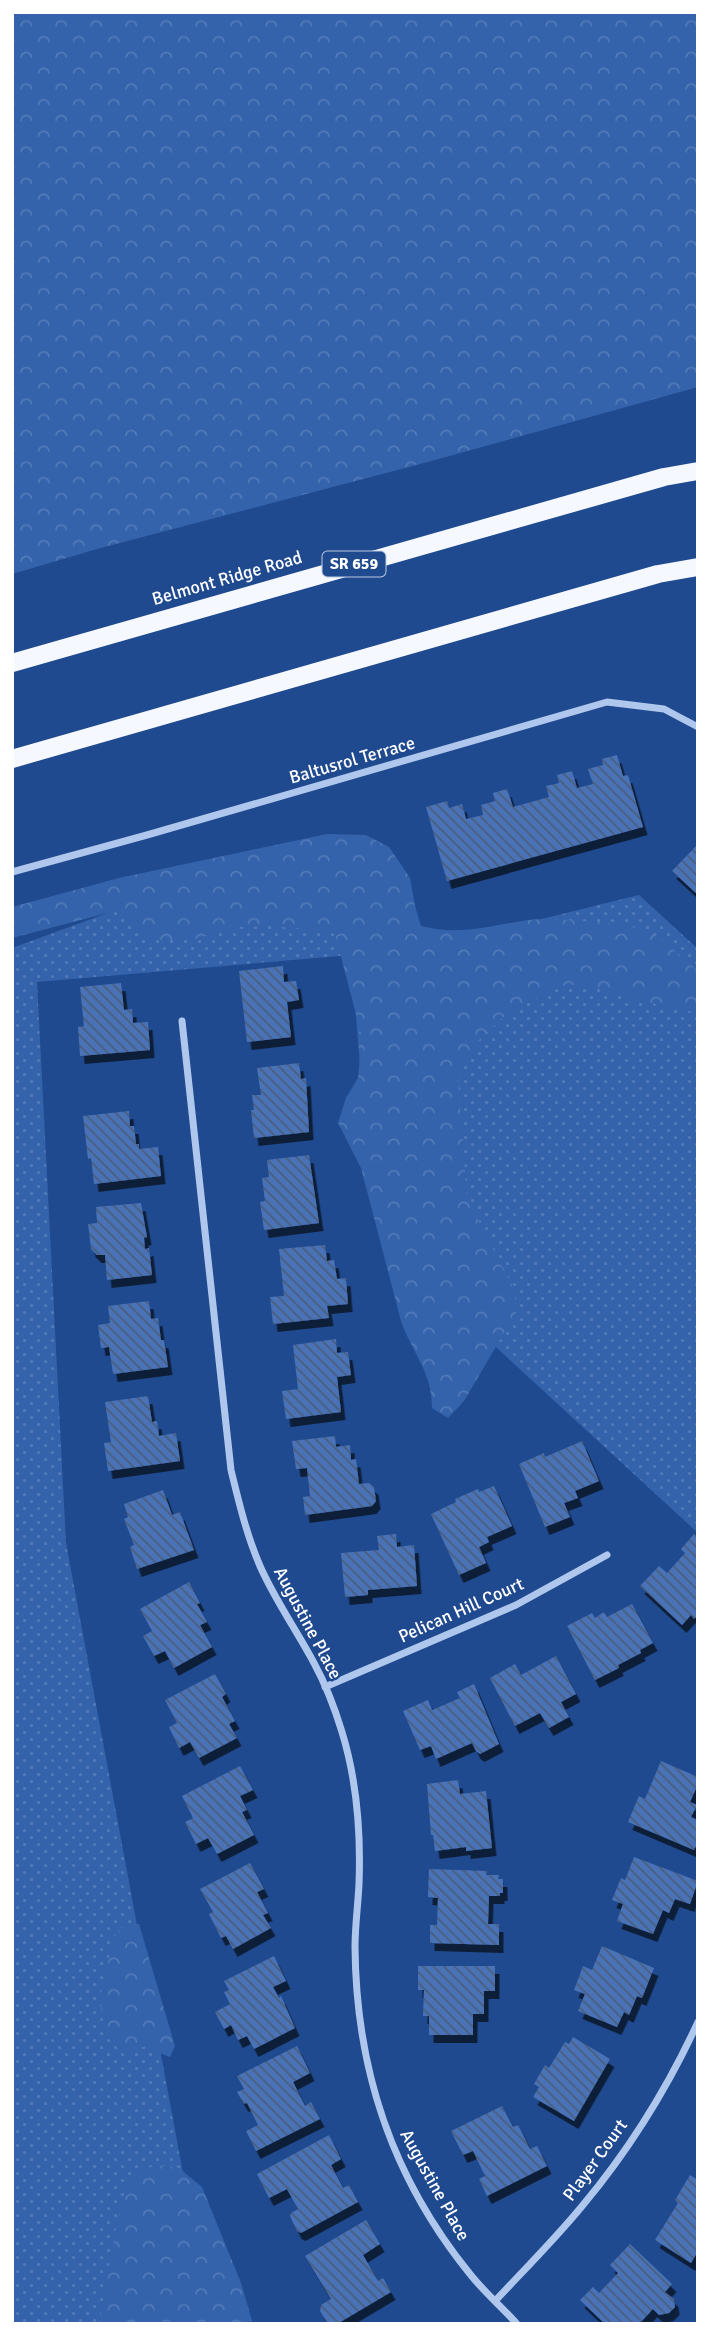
<svg xmlns="http://www.w3.org/2000/svg" width="710" height="2336" viewBox="0 0 710 2336" font-family="Signika,sans-serif">
	<style>
		.grass { fill: url(#grass-dots) }
		.forest { fill: url(#forest-crowns) }
		.building { fill: url(#building-back-hatch); filter: url(#shadow) }
		.lines { fill: none; stroke-linecap: round; stroke-linejoin: round }
		.minor { stroke: #afc7ec; stroke-width: 7 }
		.primary { stroke: #f5f8ff; stroke-width: 18 }
		.labels { text-anchor: middle; dominant-baseline: central; stroke-width: 5; stroke-linejoin: round; paint-order: stroke }
		.shield { fill: #204a8f; stroke: #bcc9dd; stroke-width: 2 }
		.shield-label { font-size: 16px; font-weight: bold; fill: #fff }
		.street-label { font-size: 18px; fill: #fff; stroke: #204a8f }
	</style>
	<defs>
		<pattern id="grass-dots" width="8" height="8" patternUnits="userSpaceOnUse" patternTransform="scale(1.75)"><rect width="8" height="8" fill="#3463ac"/><path d="M2 2h.1M6 6h.1" fill="none" stroke="#527ab8" stroke-width="1.8" stroke-linecap="round"/></pattern>
		<pattern id="forest-crowns" width="20" height="18" patternUnits="userSpaceOnUse" patternTransform="scale(1.75)"><rect width="20" height="18" fill="#3463ac"/><path d="M2 6a3 3 0 1 1 6 0M12 15a3 3 0 1 1 6 0" fill="none" stroke="#527ab8"/></pattern>
		<pattern id="building-back-hatch" width="6" height="6" patternUnits="userSpaceOnUse" patternTransform="scale(1.75)"><rect width="6" height="6" fill="#4973b6"/><path d="M-1 5l2 2M0 0l6 6M5-1l2 2" fill="none" stroke="#4b5e7c"/></pattern>
		<filter id="shadow"><feDropShadow dx="4.5" dy="8" stdDeviation="0" flood-color="#0009"/></filter>
	</defs>
	<rect width="100%" height="100%" fill="#204a8f"/>
	<path class="grass" d="M206 877 452 941 639 895 698 949V1533L387 1247 368 1163 351 955 37 982 66 1543 211 2324H12V948Z"/>
	<path class="forest" d="M12 12H698V387L424 463 97 549 12 574Z
		M327 834 366 835 389 847 410 878 415 906 421 926C461 936 489 926 528 920 547 917 630 923 647 931 664 939 683 959 698 971V1013L614 995 588 985H566L512 1009 477 1042 458 1078 467 1199 511 1283 518 1309 464 1401 448 1418 432 1408C432 1371 413 1355 401 1321L361 1168 338 1123 346 1098 358 1078 362 1037 335 934 321 930 268 926 237 927 192 940H147L134 931 127 915 115 911 12 938V907L119 878Z
		M126 1924H139L175 2046 170 2057 162 2054 152 2045 126 2051 112 2039 103 2020 100 1997 114 1936Z
		M159 2165 179 2168 202 2187 241 2283 253 2324H99L116 2227 126 2188 140 2170Z"/>
	<path class="building" d="M617 755 623 776 628 775 643 827 447 881 426 807 447 801 449 808 462 804 466 819 483 815 481 805 495 801 493 793 507 789 513 807 549 797 546 786 559 783 557 775 572 771 577 788 593 784 588 769 603 765 602 759Z
		M698 844V895L672 871Z
		M283 966 284 982 296 981 299 1000 287 1002 291 1037 247 1042 239 971Z
		M121 983 124 1010 132 1009 133 1023 148 1022 150 1050 80 1056 78 1027 84 1026 80 987Z
		M299 1063 301 1079 306 1078 309 1132 254 1138 251 1110H254L252 1095H261L257 1068Z
		M129 1111 130 1126H134L136 1144H139V1149L158 1147 161 1176 94 1184 91 1158 88 1159 83 1116Z
		M309 1155 319 1223 264 1230 260 1202 265 1201 262 1178 269 1177 267 1160Z
		M141 1203 147 1237 144 1238 145 1249 149 1248 152 1275 107 1280 105 1255H97L91 1249 88 1224 97 1223 96 1207Z
		M325 1245 327 1261 334 1260 337 1279 346 1278 348 1304 327 1306 329 1318 273 1324 270 1297 284 1296 279 1249Z
		M149 1301 151 1319 158 1318 161 1340H164L168 1367 113 1374 109 1347 101 1348 98 1325 110 1323 108 1306Z
		M336 1339 337 1353 348 1352 351 1375 337 1377 341 1412 286 1419 282 1391 298 1389 293 1345Z
		M148 1396 152 1422 157 1421 159 1436 176 1433 180 1461 108 1471 104 1443 111 1442 105 1402Z
		M335 1436 336 1447 350 1445 351 1460 356 1459 359 1484 369 1483 374 1487 376 1501 372 1506 305 1515 303 1497 310 1496 307 1468 296 1469 292 1441Z
		M582 1441 599 1481 575 1491 578 1498 564 1503 570 1517 545 1527 519 1464 544 1453 545 1457Z
		M494 1486 512 1526 487 1537 489 1542 479 1547 486 1563 459 1575 431 1514 456 1502 455 1499 478 1489 479 1492Z
		M163 1490 172 1515 180 1512 194 1550 137 1569 130 1547 134 1545 124 1519 128 1517 124 1504Z
		M396 1534 397 1547 414 1545 417 1586 368 1590V1595L345 1597 341 1553 379 1550 377 1536Z
		M694 1534 698 1537V1615L694 1619 691 1615 682 1625 640 1586 659 1566 667 1573 685 1553 681 1549Z
		M189 1582 200 1603 197 1604 207 1622 200 1625 212 1647 174 1668 165 1651 154 1656 143 1636 152 1631 140 1609Z
		M632 1604 653 1643 640 1650 641 1653 618 1665 619 1668 595 1680 567 1626 592 1613 595 1618 604 1612 607 1617Z
		M556 1656 576 1694 561 1702 569 1717 549 1728 540 1713 515 1726 490 1678 515 1664 521 1675Z
		M215 1674 226 1694 222 1697 235 1721 229 1724 237 1738 199 1758 190 1742 179 1748 169 1727 177 1723 165 1700Z
		M474 1684 499 1744 480 1754 476 1751 472 1743 436 1759 431 1746 420 1750 403 1711 428 1700 432 1710 460 1698 457 1692Z
		M661 1761 698 1777V1784L690 1802 697 1805 691 1817 698 1820V1842L694 1850 628 1822 639 1796 645 1799Z
		M240 1766 253 1790 240 1796 247 1810 242 1812 254 1835 217 1854 208 1838 196 1844 185 1822 193 1818 182 1796Z
		M458 1780 460 1794 486 1791 492 1848 466 1851V1847L435 1851 433 1835H431L427 1784Z
		M634 1857 698 1881 690 1904 675 1899 669 1913 663 1910 653 1934 617 1921 623 1904 612 1900 621 1878 625 1880Z
		M250 1863 264 1889 257 1892 268 1913 263 1915 271 1928 233 1949 226 1936 221 1938 209 1914 213 1912 200 1889Z
		M429 1869 487 1871 486 1875H499L498 1879H503V1893H500V1896H489L488 1924H499V1945L430 1943V1925H437L438 1898 428 1897Z
		M602 1946 654 1968 642 1998 637 1996 629 2015 624 2012 617 2027 578 2011 585 1994 574 1990 583 1966 592 1970Z
		M274 1956 286 1981 273 1987 279 1998 281 1996 295 2028 254 2049 247 2036 238 2040 231 2025 224 2029 215 2012 230 2004 224 1992 229 1990 224 1981Z
		M418 1966H495V1991H484V2014H473V2035H429V2016H423L424 1990H418Z
		M573 2037 610 2059 574 2121 533 2097 539 2087 534 2084 545 2065 549 2068 565 2042 569 2044Z
		M297 2046 310 2073 293 2082 305 2106 311 2102 320 2119 256 2151 246 2131 258 2125 247 2103 244 2104 237 2092 244 2089 237 2076Z
		M502 2106 513 2127 518 2125 530 2149 537 2146 547 2166 487 2196 479 2179 485 2176 473 2151 463 2155 451 2131Z
		M329 2135 341 2159 331 2165 343 2188 349 2185 358 2202 301 2233 297 2231 290 2216 291 2213 298 2209 287 2189 269 2198 257 2174Z
		M690 2175 698 2180V2251L691 2263 655 2240 678 2203 675 2200Z
		M366 2220 380 2244 363 2255 378 2281 383 2278 391 2292 337 2324H328L320 2311 321 2305 331 2299 305 2256Z
		M630 2244 672 2284 665 2292 674 2299 675 2307 669 2313 659 2315 653 2309 639 2324H605L580 2300 593 2287 599 2293 618 2273 610 2265Z"/>
	<g class="lines">
		<path class="minor" d="M12 872 147 835 607 702 664 709 698 727
			M182 1021 231 1470C239 1503 247 1536 260 1566 275 1600 297 1631 314 1663 326 1685 335 1709 342 1732 357 1781 361 1832 359 1884 358 1905 355 1926 355 1947 356 2070 392 2178 470 2274 484 2292 502 2307 517 2324
			M325 1687 516 1605 607 1555
			M496 2300C525 2269 556 2238 583 2205 629 2150 668 2087 698 2022"/>
		<path class="primary" d="M12 663 664 477 698 471
			M12 759 658 574 698 567"/>
	</g>
	<g class="labels">
		<rect class="shield" x="322.5" y="551.5" width="63" height="25" rx="5"/>
		<g class="shield-label">
			<text x="354" y="564">SR 659</text>
		</g>
		<g class="street-label">
			<text transform="translate(227 578) rotate(-16)">Belmont Ridge Road</text>
			<text transform="translate(352 760) rotate(-16)">Baltusrol Terrace</text>
			<text transform="translate(461 1610) rotate(-24)">Pelican Hill Court</text>
			<text transform="translate(308 1623) rotate(62)">Augustine Place</text>
			<text transform="translate(595 2160) rotate(-54)">Player Court</text>
			<text transform="translate(435 2185) rotate(61)">Augustine Place</text>
		</g>
	</g>
	<rect width="710" height="2336" fill="none" stroke="#ffffff" stroke-width="28"/>
</svg>
